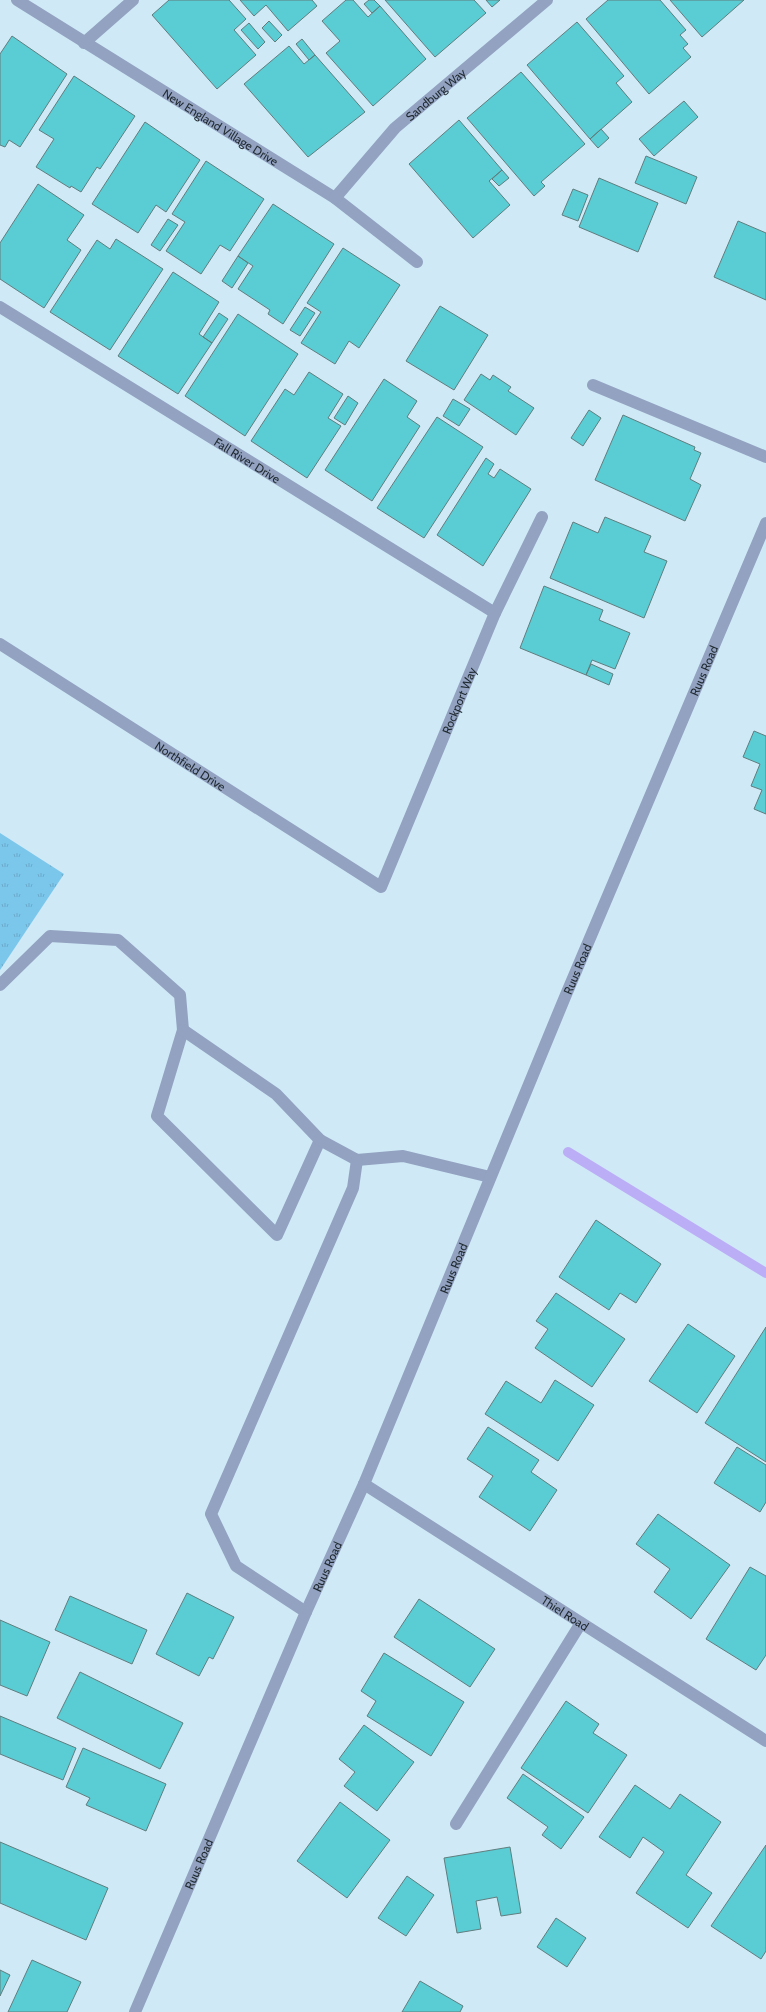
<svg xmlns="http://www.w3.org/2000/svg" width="766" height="2012" viewBox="0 0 766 2012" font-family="Cabin,sans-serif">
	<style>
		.park { fill: url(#park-tufts) }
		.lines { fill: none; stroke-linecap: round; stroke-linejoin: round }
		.stream { stroke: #bcadf7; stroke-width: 10 }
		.building { fill: #59cdd3; stroke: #607d7e }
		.minor { stroke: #92a2c0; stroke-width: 12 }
		.labels { text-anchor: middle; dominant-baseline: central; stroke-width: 3; stroke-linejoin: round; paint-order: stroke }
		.street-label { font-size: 12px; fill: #1f292f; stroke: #fff }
	</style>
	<defs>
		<pattern id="park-tufts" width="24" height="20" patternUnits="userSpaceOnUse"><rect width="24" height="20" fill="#7bc6eb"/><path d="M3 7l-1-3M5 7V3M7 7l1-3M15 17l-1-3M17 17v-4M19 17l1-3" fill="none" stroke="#6aaaca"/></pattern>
	</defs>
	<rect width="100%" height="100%" fill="#cfe9f7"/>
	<path class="park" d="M0 833 64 874 0 970Z"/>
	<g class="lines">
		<path class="stream" d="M568 1152 766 1273"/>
	</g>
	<path class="building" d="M169 0H229L246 19 234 30 256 55 217 89 152 15Z
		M240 0H312L317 6 288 31 266 5 254 16Z
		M346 0H353L368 17 380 6 426 59 373 106 326 53 340 41 322 21Z
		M369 0H374L380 6 372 13 364 4Z
		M385 0H474L486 13 435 57Z
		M486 0H500L492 7Z
		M608 0H660L686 30 680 35 688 44 683 48 691 57 649 94 586 19Z
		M670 0H744L702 37Z
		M269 21 282 35 275 42 262 28Z
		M577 22 624 76 616 83 632 102 590 139 527 65Z
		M249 23 265 42 258 49 241 30Z
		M12 36 67 74 20 147 9 140 5 147 0 145V54Z
		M302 39 315 55 309 60 296 44Z
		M289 46 304 64 315 55 365 112 308 157 244 84Z
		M521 72 585 144 541 182 545 186 534 196 467 118Z
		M74 76 135 116 100 169 97 167 81 192 71 186 70 188 36 167 54 139 39 130Z
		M684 101 698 117 654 156 639 139Z
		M459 120 502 170 489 181 510 205 473 238 409 164Z
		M145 122 200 160 166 212 156 205 138 233 92 204Z
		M601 129 609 138 598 148 590 139Z
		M646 156 697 177 686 204 635 183Z
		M206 161 264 199 230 251 220 245 201 274 166 251 185 222 172 214Z
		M502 170 509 178 499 186 492 179Z
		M599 178 658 203 638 252 579 227Z
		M38 184 84 215 67 240 81 250 44 308 0 279V243Z
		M573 189 588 195 578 221 562 215Z
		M273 204 334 244 283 324 268 314 270 310 238 289 253 266 238 256Z
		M168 219 178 225 160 251 151 245Z
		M738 221 766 233V300L714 277Z
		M116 239 163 269 110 350 50 312 97 240 110 249Z
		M343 248 400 285 359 348 349 341 335 364 301 343 321 312 307 303Z
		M238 256 248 263 232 288 222 281Z
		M173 272 219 302 199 334 212 343 178 394 118 356Z
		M440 306 488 335 454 390 406 361Z
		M305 307 315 313 300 336 290 330Z
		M219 313 228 319 212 343 203 337Z
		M238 314 298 354 245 436 185 396Z
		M309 372 343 394 328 418 341 426 307 478 251 441 285 389 294 395Z
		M481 374 490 380 493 375 511 387 508 391 534 408 516 435 464 400Z
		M384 379 417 401 407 417 420 426 372 501 325 470Z
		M348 396 358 403 345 425 334 418Z
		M453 399 470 409 459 426 443 416Z
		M589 410 601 418 583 446 571 438Z
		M623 415 695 447 694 450 701 453 690 479 701 485 685 521 595 480Z
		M437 417 483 447 424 538 377 508Z
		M486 458 494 464 488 474 494 478 500 469 531 489 483 566 437 535Z
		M605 517 651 536 644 552 667 561 644 618 550 578 573 522 598 533Z
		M544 586 603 610 599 620 630 633 615 669 592 660 586 675 520 648Z
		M591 664 613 674 609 685 586 675Z
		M754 731 766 736V814L754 809 762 790 751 786 760 764 743 757Z
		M596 1220 661 1264 636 1303 620 1293 609 1310 559 1277Z
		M556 1293 625 1339 592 1387 535 1348 548 1329 536 1321Z
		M688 1324 735 1356 697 1413 649 1381Z
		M766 1327V1462L705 1423Z
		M555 1380 594 1405 558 1461 485 1414 506 1381 541 1403Z
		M488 1427 539 1460 531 1472 557 1490 530 1531 479 1497 493 1476 467 1459Z
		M737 1447 766 1465V1502L760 1512 714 1483Z
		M658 1514 730 1565 691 1619 654 1592 670 1569 636 1544Z
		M750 1567 766 1576V1655L756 1670 706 1639Z
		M187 1593 234 1617 213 1659 209 1657 199 1676 156 1654Z
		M70 1596 147 1630 132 1664 55 1630Z
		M419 1599 495 1649 470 1687 394 1637Z
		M0 1620 50 1642 27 1696 0 1685Z
		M384 1653 464 1702 431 1756 367 1716 376 1701 361 1691Z
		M80 1672 183 1723 160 1769 57 1718Z
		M566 1701 599 1724 593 1733 627 1755 588 1813 521 1768Z
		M0 1716 76 1748 63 1780 0 1754Z
		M364 1725 414 1762 377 1811 344 1786 355 1772 339 1759Z
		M83 1748 166 1784 146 1831 86 1805 90 1798 66 1787Z
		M523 1774 584 1817 561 1849 542 1835 548 1827 507 1798Z
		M635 1785 670 1809 680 1794 721 1822 686 1875 712 1893 688 1928 636 1893 664 1852 643 1837 630 1858 599 1837Z
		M340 1802 390 1840 347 1898 297 1861Z
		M0 1842 108 1888 86 1940 0 1903Z
		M766 1845V1951L761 1959 711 1926Z
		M510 1847 521 1913 501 1916 497 1897 476 1901 481 1929 457 1933 444 1858Z
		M407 1876 434 1895 406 1936 378 1918Z
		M556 1918 586 1938 567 1967 537 1947Z
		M32 1960 81 1982 67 2012H8Z
		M0 1970 10 1975 0 1996Z
		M420 1981 463 2006 460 2012H402Z"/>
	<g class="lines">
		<g class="minor">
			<path id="s1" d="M17 0 335 198 417 262"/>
			<path d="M84 43 133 0"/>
			<path id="s2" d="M335 198 395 128 547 0"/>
			<path id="s3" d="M0 307 495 613"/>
			<path d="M593 385 766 457"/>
			<path id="s4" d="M0 644 381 887 495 613 542 517"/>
			<path d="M0 985 50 936 118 940 180 995 183 1030 157 1116 277 1235 320 1140"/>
			<path d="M183 1030 276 1094 320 1140 357 1160 403 1156 490 1177"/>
			<path id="s5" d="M364 1484 766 1741"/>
			<path d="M306 1612 236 1566 211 1514 353 1188 357 1160"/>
			<path d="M456 1824 581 1623"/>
			<path id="s6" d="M135 2012 306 1612 364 1484 565 997 766 523"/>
		</g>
	</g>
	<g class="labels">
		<g class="street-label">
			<text stroke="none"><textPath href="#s2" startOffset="145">Sandburg Way</textPath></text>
			<text stroke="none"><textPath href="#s1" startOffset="240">New England Village Drive</textPath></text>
			<text stroke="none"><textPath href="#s3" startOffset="291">Fall River Drive</textPath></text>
			<text stroke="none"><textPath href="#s6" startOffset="1457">Ruus Road</textPath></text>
			<text stroke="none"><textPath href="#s4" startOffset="654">Rockport Way</textPath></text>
			<text stroke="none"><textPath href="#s4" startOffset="226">Northfield Drive</textPath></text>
			<text stroke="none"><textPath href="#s6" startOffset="1133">Ruus Road</textPath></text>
			<text stroke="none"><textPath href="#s6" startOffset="809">Ruus Road</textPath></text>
			<text stroke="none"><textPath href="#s6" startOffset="485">Ruus Road</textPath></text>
			<text stroke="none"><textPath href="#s5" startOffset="239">Thiel Road</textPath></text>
			<text stroke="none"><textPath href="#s6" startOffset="161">Ruus Road</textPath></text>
		</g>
	</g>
</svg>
